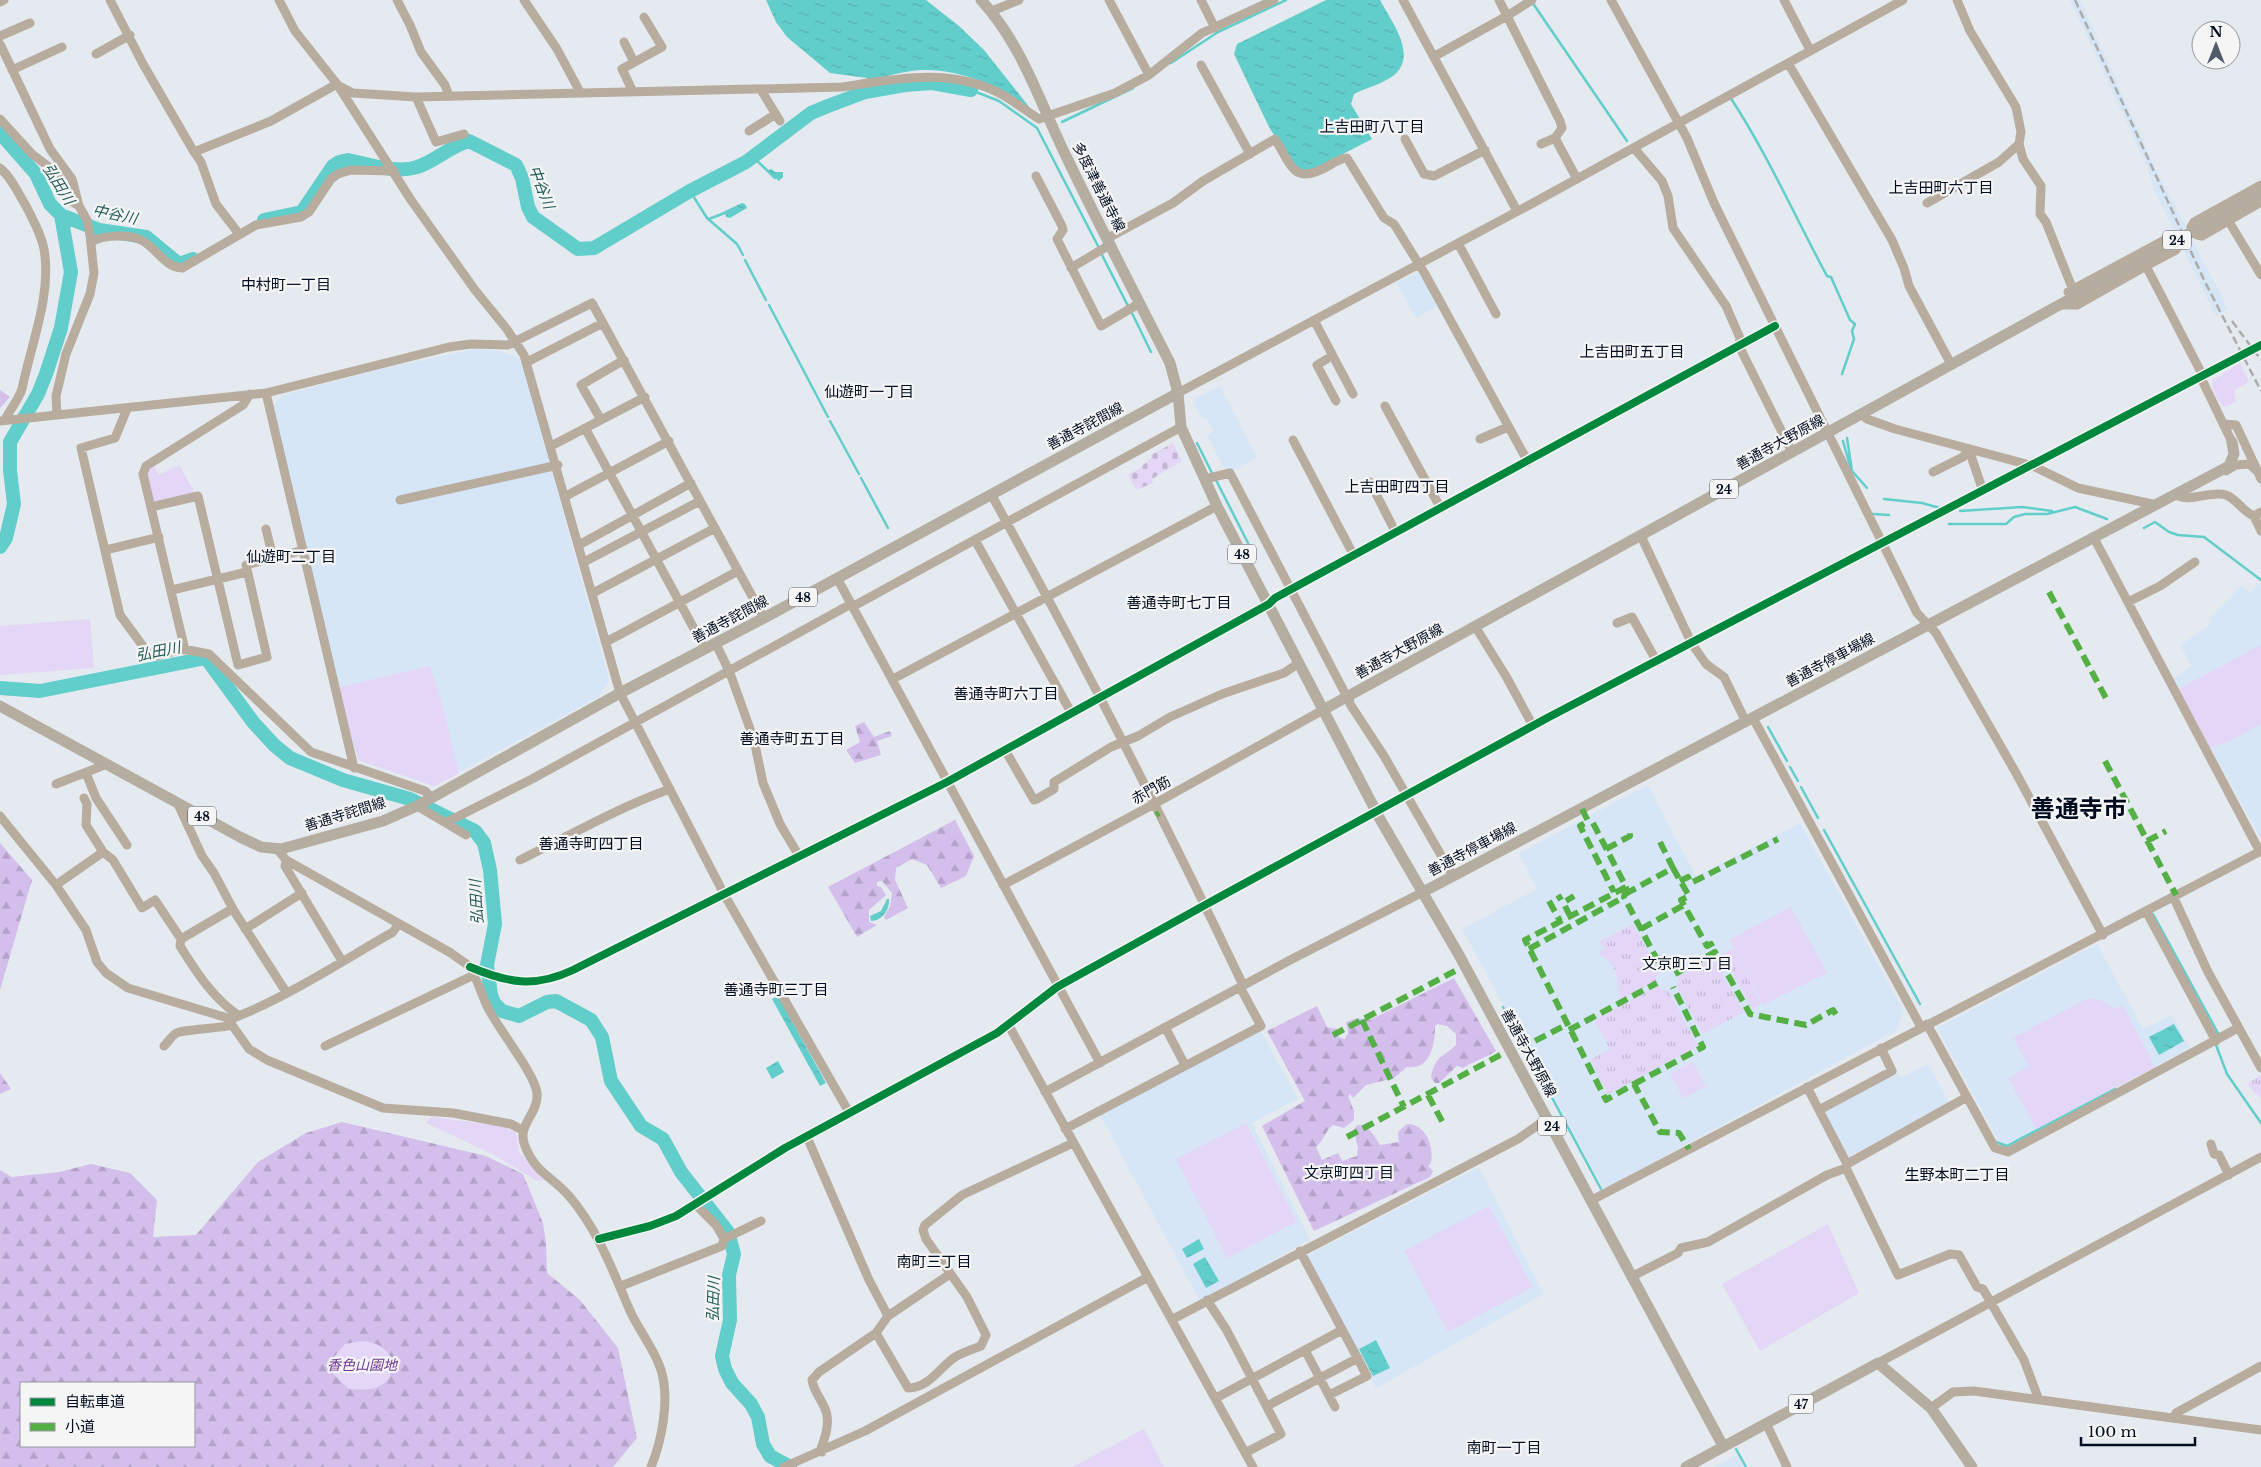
<svg xmlns="http://www.w3.org/2000/svg" width="2261" height="1467" viewBox="0 0 2261 1467" font-family="'Libre Baskerville','Noto Sans JP',serif">
	<style>
		.built { fill: #d6e6f7 }
		.grass { fill: url(#grass-tufts) }
		.forest { fill: url(#forest-firs); fill-rule: evenodd }
		.cemetery { fill: url(#cemetery-stones) }
		.green { fill: #e4d6f6 }
		.water { fill: url(#water-ripples) }
		.lines { fill: none; stroke-linecap: round; stroke-linejoin: round }
		.stream { stroke: #62cecb; stroke-width: 2.5 }
		.river { stroke: #62cecb; stroke-width: 14 }
		.minor { stroke: #b8ac9e; stroke-width: 9 }
		.major { stroke: #b5ada0; stroke-width: 11 }
		.rail { stroke: #adacaa; stroke-width: 2.5; stroke-dasharray: 8 4; stroke-linecap: butt }
		.major-bridge { stroke: #b5ada0; stroke-width: 11 }
		.quiet { stroke: #54b045; stroke-width: 6; stroke-dasharray: 12 6; stroke-linecap: butt }
		.cycleway-casing { stroke: #f5f5f5; stroke-width: 11 }
		.cycleway { stroke: #00873e; stroke-width: 8 }
		.labels { text-anchor: middle; dominant-baseline: central; stroke-width: 4.5; stroke-linejoin: round; paint-order: stroke }
		.shield { fill: #f5f5f5; stroke: #4a525f; stroke-width: 1 }
		.shield-label { font-size: 12px; font-weight: bold; fill: #000c1f }
		.street-label { font-size: 14px; fill: #000c1f; stroke: #f5f5f5 }
		.park-label { font-size: 14px; font-style: italic; fill: #6e3691; stroke: #f5f5f5 }
		.neighbourhood-label { font-size: 15px; fill: #000c1f; stroke: #f5f5f5 }
		.water-label { font-size: 15px; font-style: italic; fill: #225c59; stroke: #f5f5f5 }
		.town-label { font-size: 24px; font-weight: bold; fill: #000c1f; stroke: #f5f5f5 }
	</style>
	<defs>
		<pattern id="grass-tufts" width="24" height="20" patternUnits="userSpaceOnUse" patternTransform="scale(1.25)"><rect width="24" height="20" fill="#e4d6f6"/><path d="M3 7l-1-3M5 7V3M7 7l1-3M15 17l-1-3M17 17v-4M19 17l1-3" fill="none" stroke="#c2b6d2"/></pattern>
		<pattern id="forest-firs" width="22" height="20" patternUnits="userSpaceOnUse" patternTransform="scale(1.25)"><rect width="22" height="20" fill="#d4beec"/><path d="M5 1l3.5 6h-7zM16 11l3.5 6h-7z" fill="#b4a2ca"/></pattern>
		<pattern id="cemetery-stones" width="16" height="16" patternUnits="userSpaceOnUse" patternTransform="scale(1.25)"><rect width="16" height="16" fill="#e4d6f6"/><path d="M2 7V4a2 2 0 0 1 4 0v3zM10 15v-3a2 2 0 0 1 4 0v3z" fill="#c2b6d2"/></pattern>
		<pattern id="water-ripples" width="26" height="14" patternUnits="userSpaceOnUse" patternTransform="scale(1.25)"><rect width="26" height="14" fill="#62cecb"/><path d="M2 4q2-2 4 0t4 0M15 11q2-2 4 0t4 0" fill="none" stroke="#53b0ae"/></pattern>
	</defs>
	<rect width="100%" height="100%" fill="#e4eaf0"/>
	<path class="built" d="M2070 0H2080L2154 165 2228 309 2216 316 2154 190 2148 169Z
		M1416 273 1421 274 1439 305 1416 318 1397 283Z
		M475 349 499 351 521 359 609 680 600 696 434 786 358 760 352 745 273 406 283 395 381 369Z
		M1220 386 1257 458 1227 473 1207 436 1213 431 1207 419 1200 416 1194 403 1195 398Z
		M2259 583 2261 585V839L2173 679 2192 666 2180 645 2209 626 2211 617 2241 586 2251 593Z
		M1648 785 1696 877 1800 823 1903 1010 1897 1030 1604 1189 1462 929 1537 889 1519 853Z
		M2097 944 2143 1029 2172 1015 2190 1048 2007 1145 1999 1142 1937 1028Z
		M1260 1030 1298 1099 1252 1123 1310 1239 1200 1301 1099 1113Z
		M1927 1064 1932 1070 1949 1103 1848 1157 1846 1156 1824 1115 1825 1111 1898 1073 1900 1078Z
		M1479 1167 1544 1294 1376 1388 1304 1257Z
		M1737 1455 1743 1467H1714Z"/>
	<path class="grass" d="M1633 924 1659 971 1655 982 1619 1001C1621 994 1618 991 1618 985 1617 971 1612 960 1598 954L1604 948 1599 942Z
		M1733 948 1761 1004 1752 1009 1722 954Z
		M1713 957 1744 1012 1703 1034 1676 986 1679 976Z
		M1658 986 1662 990H1668L1698 1046 1608 1094 1590 1060 1610 1049 1594 1020Z
		M2261 1075V1099L2247 1084Z"/>
	<path class="forest" d="M0 390 10 397 0 408Z
		M864 722 874 737 890 731 892 736 877 741 881 755 855 763 846 750 860 742 855 726Z
		M955 820 974 856 966 876 941 888 927 865 912 859 896 868 895 880 908 908 886 920 884 917 890 907 892 893 882 881 877 882V886L881 887 886 895 869 910V922L877 925 857 937 828 887Z
		M0 843 32 880 0 990Z
		M1454 978 1496 1051C1485 1058 1474 1061 1463 1068L1457 1066 1439 1083H1435L1431 1078C1434 1057 1442 1058 1456 1045V1034L1447 1026 1438 1024 1435 1026C1435 1044 1431 1070 1407 1067L1394 1078 1366 1085 1353 1098 1350 1094 1348 1096 1354 1111V1120L1344 1128 1333 1125C1325 1131 1324 1140 1316 1147L1322 1160 1338 1153 1342 1161 1357 1156 1358 1148 1354 1130 1357 1125C1370 1125 1374 1136 1380 1145L1399 1142 1398 1132 1407 1124C1426 1124 1434 1146 1431 1163L1428 1166 1433 1171 1430 1177 1314 1231 1262 1126 1305 1101 1267 1031 1317 1006 1327 1027 1337 1029 1339 1038 1345 1039 1348 1033 1346 1022 1357 1018 1370 1020Z
		M0 1073 11 1089 0 1094Z
		M342 1122 486 1156 523 1174 543 1223 546 1243 547 1273 580 1300 618 1348 637 1438 613 1467H0V1170L12 1177 59 1172 91 1164 130 1173 157 1200 153 1237 196 1235 258 1162 306 1133ZM21 1383H194V1446H21Z"/>
	<path class="cemetery" d="M1173 443 1182 461 1152 479 1153 483 1136 490 1128 475 1140 468 1151 458V455Z"/>
	<path class="green" d="M2240 363 2249 382 2234 390 2236 402 2225 407 2221 405 2212 388 2213 380Z
		M154 465 159 475 179 465 195 493 156 502 152 500 145 473 147 468Z
		M90 619 94 668 0 675V626Z
		M2261 645V724L2230 741 2210 748 2178 689Z
		M430 666 444 711 459 773 434 786 358 760 339 687Z
		M1791 907 1827 973 1763 1005 1729 940Z
		M2093 998 2100 1000 2116 1009 2123 1005 2155 1067 2036 1129 2008 1078 2029 1066 2013 1038 2084 1000Z
		M1693 1062 1706 1087 1683 1098 1670 1074Z
		M431 1117 502 1126 516 1133 519 1152 544 1180 537 1181 494 1155 426 1123Z
		M1246 1123 1297 1222 1227 1258 1176 1159Z
		M1489 1206 1533 1287 1448 1332 1404 1251Z
		M1828 1224 1859 1293 1760 1351 1722 1284Z
		M362 1341C381 1342 397 1354 390 1375 389 1379 384 1384 380 1386 371 1391 359 1389 349 1389L333 1374 332 1359 345 1344Z
		M1144 1429 1164 1467H1072Z"/>
	<path class="water" d="M766 0H926L959 26 984 50 1030 108 1026 109C1007 86 955 69 924 70 905 70 886 77 867 81V78L830 73 787 37 776 22Z
		M1326 0H1380C1391 21 1419 56 1393 76 1382 84 1366 88 1354 94L1351 104 1372 139 1310 171 1295 169 1269 127 1234 54 1237 44Z
		M771 169 775 172H783V177L779 181 767 171Z
		M742 203 745 204 747 208 730 218 726 217 725 211Z
		M887 899H889C890 910 882 921 871 921L870 916 881 911Z
		M778 996 826 1083 820 1086 772 999Z
		M2174 1024 2184 1041 2159 1055 2149 1037Z
		M778 1061 784 1072 772 1079 766 1068Z
		M1199 1239 1204 1249 1187 1258 1182 1249Z
		M1205 1257 1219 1281 1206 1288 1193 1264Z
		M1376 1340 1390 1368 1373 1376 1359 1349Z"/>
	<g class="lines">
		<path class="stream" d="M1532 2 1627 141
			M1171 63 1218 32 1286 0
			M971 90 999 101 1037 128 1099 248
			M1730 97C1767 153 1795 217 1827 276L1831 277 1850 320 1855 324 1852 331 1854 339 1842 374
			M1062 122 1133 88
			M753 157 775 178
			M690 191 707 218 737 244 743 255
			M709 219 727 212
			M1101 253 1128 306
			M745 260 766 300
			M769 305 828 417
			M1131 311 1151 352
			M830 421 859 474
			M1847 438 1852 471 1867 488
			M1843 441 1851 470
			M1197 443 1212 473
			M861 478 888 528
			M1216 480 1248 543
			M1884 499 1922 503 1940 508
			M1960 511 2022 507 2052 511
			M1873 514 1889 515
			M1949 524H2006L2014 517 2025 514H2047L2075 507 2107 519
			M2144 528 2155 522 2169 532 2178 535 2204 537 2261 580
			M1768 727 1787 761
			M1790 767 1798 781
			M1801 787 1818 818
			M1824 830 1920 1004
			M2153 914 2219 1035
			M1503 1007 1521 1039
			M2216 1045 2227 1074 2261 1123
			M1527 1051 1601 1189
			M1996 1142 2007 1146 2115 1089
			M1736 1449 1746 1467"/>
		<path class="river" d="M0 133 36 174 50 204 61 215 71 272 61 328 46 374 38 394 10 442V470L14 504 6 538 0 547
			M61 215 99 230 146 237 179 264 193 259
			M264 220 302 212 333 166 339 162 348 160C368 164 397 174 417 167 436 161 450 146 469 141L516 165 522 178 528 207 533 217 578 249 594 248 690 191 746 162 811 113 828 106 865 92 905 85 932 83 971 90
			M0 688 40 691 206 658 253 722 274 745 290 758 343 780 410 799 475 831 484 843 490 870 495 924 487 965 491 995 494 1003 502 1011 519 1016 547 1002 556 1001 591 1020 602 1037 611 1081 641 1126 663 1139 681 1172 728 1232 734 1254 729 1275 730 1320 722 1356 725 1369 732 1383 751 1404 758 1417 763 1444 770 1456 790 1467"/>
		<path class="minor" d="M110 0 143 64 194 152 271 121 337 84
			M279 0 295 31 337 84 411 200 475 290 506 328 524 355 620 693 724 894 850 1114
			M397 0 410 25 421 52 445 85 449 96
			M524 0 557 49 580 92
			M1109 0 1149 75
			M1201 0 1215 28
			M1403 0 1517 211
			M1499 0 1507 16 1532 0
			M1611 0 1687 138 1714 203 1917 613 1936 633 2016 773 2103 935
			M1784 0 1810 50
			M1957 0 1970 31 2016 107 2021 132 2019 144 2023 159 2041 186 2040 214 2046 222 2073 290
			M0 2 4 0
			M992 11 1019 0
			M0 36 30 23
			M624 42 634 62
			M0 44 50 149 72 179 79 206 87 220 90 235 94 273 90 294 66 354 56 396 57 415
			M96 54 130 35
			M1435 56 1507 16 1560 121 1562 128 1555 138 1577 179
			M1788 63 1892 240 1904 268 1909 286 1951 364
			M1201 65 1250 154
			M12 70 62 47
			M339 86 353 93 416 97 842 87C895 79 950 67 1001 94 1014 101 1026 111 1039 119L1115 93 1149 75 1202 33 1274 0
			M761 90 780 121
			M633 92 622 69 662 47 644 17
			M416 97 436 142 464 134
			M0 119 32 154 49 167 61 180 71 201 79 206
			M749 131 776 114
			M1405 139 1424 174 1434 176 1485 150
			M1541 144 1555 138
			M1634 148 1662 181 1668 196 1673 228 1726 306 1740 338 1739 346 1792 452
			M194 152 201 162 216 204 239 234
			M0 168C12 178 18 193 26 206 33 220 41 233 44 249 52 295 31 344 22 389 18 401 10 409 5 420
			M1036 176 1062 226 1063 230 1057 239 1101 326 1140 303
			M2261 185 2194 222 2191 227 2197 235 2202 236 2261 202
			M1927 203 1999 162 2019 144
			M2228 220 2261 275
			M1108 238 1173 203 1203 181 1275 139C1293 168 1294 186 1330 165 1335 162 1341 158 1347 158L1384 218 1394 224 1425 274 1528 462
			M91 242C103 235 128 234 141 240 156 247 164 267 182 268L256 225 301 217 309 212 331 179 338 174 351 170 394 171
			M1458 243 1496 314
			M1071 268 1111 244
			M2068 292 2172 236 2179 245 2176 250 2146 266
			M2060 305H2077L2146 266 2203 376
			M1314 320 1353 394
			M1327 359 1317 365 1336 401
			M527 362 603 323
			M2201 378 2232 442
			M266 393 354 768
			M1178 393 1533 203 1903 0
			M1385 406 1441 509
			M127 409 115 438 81 448 120 615 148 653 157 656 183 649 209 654 311 752 425 791 432 798
			M1862 414 1867 419 1895 429 2033 466 2078 488 2157 505
			M601 420 581 385 624 360
			M0 421 266 393 449 347 471 344 508 345 592 303 764 618
			M2223 424 2236 425 2258 472
			M585 428 705 649
			M1480 439 1508 427
			M1293 440 1354 556
			M551 446 645 397
			M1969 450 1983 491
			M2226 471 2236 465 2249 464 2258 472 2261 479
			M1933 472 1963 457 1969 450
			M1205 479 1230 473 1347 697
			M1370 482 1396 533
			M991 494C1080 655 1164 819 1243 985
			M2175 495C2192 503 2209 490 2226 495 2237 499 2243 512 2254 516L2261 512
			M566 496 669 441
			M400 500 558 465
			M151 507 198 496 238 665 267 657 246 565 304 550
			M2254 516 2261 531
			M266 529 273 558
			M1641 536 1692 644 1706 664 1724 677 1746 722
			M2094 538 2260 852
			M975 540 1072 714
			M579 545 691 483
			M105 550 159 537
			M584 562 700 501
			M837 578 1100 1063
			M172 590 247 572
			M593 593 715 528
			M2128 602 2160 586 2195 562
			M852 607 1181 427
			M1617 623 1632 617 1657 662
			M1475 626 1507 678 1533 726
			M606 642 738 571
			M716 644 730 673 754 740 763 783 780 824 799 856
			M185 650 143 474 146 466 243 405 250 394
			M893 679 1217 506
			M1349 696 1350 704 1384 756 1453 876
			M1753 718 1921 1027
			M1005 750 1034 800 1037 799 1054 789V782L1111 747 1138 736 1170 717 1222 694 1284 673 1299 663
			M86 773 96 798 127 845
			M56 784 107 764
			M84 798 87 804 86 825 103 852
			M178 804 202 856 214 873 234 911 286 992
			M417 806 466 835
			M0 816 56 885 86 930 97 962 106 973 128 988 231 1019C286 998 342 961 393 932L398 925
			M447 822 532 779 851 604
			M277 849 286 860 451 953C457 958 465 962 470 967 475 974 483 998 488 1008 499 1030 535 1074 537 1093 539 1114 516 1125 525 1146 536 1174 552 1176 569 1196 599 1231 613 1272 631 1313 640 1332 655 1350 661 1370 670 1399 662 1440 651 1467
			M286 860 285 866 342 961
			M520 860C571 835 617 808 670 789
			M56 885 103 852 113 860 142 908 155 900 181 939 232 909
			M1003 885 1156 803 1323 710
			M2173 896 2208 972 2261 1068
			M2146 911 2216 1041
			M245 929 302 893
			M181 939 180 946C197 973 212 997 239 1016
			M470 967C508 983 535 988 573 970L947 782 1269 604 1275 598 1775 326
			M231 1019 232 1025 249 1049 267 1060 383 1108 453 1113 511 1124 522 1130
			M1008 1024 1253 1467
			M1927 1024 1995 1148 2008 1152 2238 1028
			M1165 1027 1185 1065
			M164 1046C168 1042 171 1037 175 1034 181 1029 218 1029 232 1025
			M325 1046 474 975
			M1807 1087 1847 1164 1967 1097
			M1045 1092 1294 958 1423 892
			M1819 1110 1892 1071 1881 1048
			M1065 1129 1261 1026 1240 987
			M807 1137 869 1280 888 1316 876 1333 819 1372 812 1380C814 1394 826 1404 827 1416 829 1428 824 1440 820 1451L822 1452
			M2211 1144 2214 1154 2219 1155 2229 1175
			M1847 1164 1846 1168 1898 1275 1950 1254 1959 1255 1977 1287 1983 1289 2024 1360 2039 1400
			M1590 1201 2261 851
			M599 1239 650 1226 676 1216 785 1148 997 1033 1057 987 1205 905 1549 717 2261 345
			M724 1239 761 1221
			M1300 1251 1367 1376 1329 1395
			M1631 1277 1678 1253 1681 1248 1708 1242 1827 1175 1846 1168
			M621 1286 722 1246 724 1239 716 1225 696 1205
			M1207 1300 1226 1329 1281 1434 1245 1453
			M888 1316 950 1274
			M1173 1319 1518 1139 1548 1118
			M876 1333 908 1388C929 1388 939 1368 955 1357 963 1352 973 1349 981 1346L986 1335 967 1297 926 1239 923 1230 925 1225 962 1195 1073 1143
			M1305 1350 1335 1407
			M1878 1363 2261 1157
			M1216 1398 1342 1330
			M1267 1406 1358 1358
			M1931 1408 1953 1392 1974 1391 2261 1430
			M2174 1418 2176 1413 2261 1366
			M1766 1423 1787 1467
			M784 1467 865 1431 1148 1277"/>
		<path class="major" d="M981 0C1022 44 1040 103 1066 156 1099 225 1135 294 1170 363L1178 393 1181 427 1217 506 1380 819 1459 955 1723 1446
			M0 706 240 837 261 847 281 849 383 821 417 806 620 693 764 618 1178 393
			M1323 710 2092 287
			M1423 892 2229 466 2234 454 2232 442
			M1686 1467 1878 1363 1931 1408 1972 1467"/>
		<path class="rail" d="M2075 0 2205 282 2261 391
			M2232 321 2261 360"/>
		<path class="major-bridge" d="M2092 287 2261 194"/>
		<path class="quiet" d="M2049 592 2107 700
			M1829 664 1832 669
			M2105 761 2176 895
			M1582 809 1588 821 1580 826 1614 892
			M1156 815 1159 813
			M1593 823 1626 887 1624 897 1662 969
			M2147 841 2166 831
			M1660 842 1673 868
			M1606 849 1630 836V828
			M1680 881 1688 877 1691 883 1778 839
			M1626 887 1525 940 1606 1100 1634 1084 1660 1132 1679 1133 1689 1149
			M1625 894 1673 868 1689 896 1681 900 1707 946 1711 944 1715 952
			M1558 895 1561 900
			M1549 901 1560 921
			M1566 901 1574 896
			M1565 906 1570 916
			M1641 929 1684 905
			M1529 949 1624 897
			M1675 974 1715 952 1750 1014 1806 1025 1833 1010 1837 1016
			M1362 1020 1404 1107
			M1569 1030 1657 983
			M1333 1035 1455 971
			M1519 1049 1566 1025
			M1634 1084 1703 1047 1673 987
			M1428 1095 1443 1123
			M1347 1137 1504 1053"/>
		<defs>
			<path id="cycleway" d="M470 967C508 983 535 988 573 970L947 782 1269 604 1275 598 1775 326
				M599 1239 650 1226 676 1216 785 1148 997 1033 1057 987 1205 905 1549 717 2261 345"/>
		</defs>
		<use href="#cycleway" class="cycleway-casing"/>
		<use href="#cycleway" class="cycleway"/>
	</g>
	<g class="labels">
		<g class="shield">
			<rect x="2163" y="230.5" width="28" height="19" rx="4"/>
			<rect x="1710" y="479.5" width="28" height="19" rx="4"/>
			<rect x="1228" y="544.5" width="28" height="19" rx="4"/>
			<rect x="789" y="587.5" width="28" height="19" rx="4"/>
			<rect x="188" y="806.5" width="28" height="19" rx="4"/>
			<rect x="1538" y="1116.5" width="28" height="19" rx="4"/>
			<rect x="1788.5" y="1394.5" width="25" height="19" rx="4"/>
		</g>
		<g class="shield-label">
			<text x="2177" y="240">24</text>
			<text x="1724" y="489">24</text>
			<text x="1242" y="554">48</text>
			<text x="803" y="597">48</text>
			<text x="202" y="816">48</text>
			<text x="1552" y="1126">24</text>
			<text x="1801" y="1404">47</text>
		</g>
		<g class="street-label">
			<text transform="translate(1099 187) rotate(63)">多度津善通寺線</text>
			<text transform="translate(1085 426) rotate(-28)">善通寺詫間線</text>
			<text transform="translate(1780 442) rotate(-29)">善通寺大野原線</text>
			<text transform="translate(730 619) rotate(-28)">善通寺詫間線</text>
			<text transform="translate(1399 651) rotate(-29)">善通寺大野原線</text>
			<text transform="translate(1830 660) rotate(-28)">善通寺停車場線</text>
			<text transform="translate(1151 790) rotate(-29)">赤門筋</text>
			<text transform="translate(345 814) rotate(-17)">善通寺詫間線</text>
			<text transform="translate(1472 849) rotate(-28)">善通寺停車場線</text>
			<text transform="translate(1529 1053) rotate(61)">善通寺大野原線</text>
		</g>
		<g class="park-label">
			<text x="362" y="1365">香色山園地</text>
		</g>
		<g class="neighbourhood-label">
			<text x="1372" y="126">上吉田町八丁目</text>
			<text x="1941" y="187">上吉田町六丁目</text>
			<text x="286" y="284">中村町一丁目</text>
			<text x="1632" y="351">上吉田町五丁目</text>
			<text x="869" y="391">仙遊町一丁目</text>
			<text x="1397" y="486">上吉田町四丁目</text>
			<text x="291" y="556">仙遊町二丁目</text>
			<text x="1179" y="602">善通寺町七丁目</text>
			<text x="1006" y="693">善通寺町六丁目</text>
			<text x="792" y="738">善通寺町五丁目</text>
			<text x="591" y="843">善通寺町四丁目</text>
			<text x="1687" y="963">文京町三丁目</text>
			<text x="776" y="989">善通寺町三丁目</text>
			<text x="1349" y="1172">文京町四丁目</text>
			<text x="1957" y="1174">生野本町二丁目</text>
			<text x="934" y="1261">南町三丁目</text>
			<text x="1504" y="1447">南町一丁目</text>
		</g>
		<g class="water-label">
			<text transform="translate(59 184) rotate(58)">弘田川</text>
			<text transform="translate(542 187) rotate(69)">中谷川</text>
			<text transform="translate(115 214) rotate(12)">中谷川</text>
			<text transform="translate(158 651) rotate(-11)">弘田川</text>
			<text transform="translate(476 902) rotate(-93)">弘田川</text>
			<text transform="translate(713 1299) rotate(-88)">弘田川</text>
		</g>
		<g class="town-label">
			<text x="2079" y="808">善通寺市</text>
		</g>
	</g>
	<rect x="20" y="1382" width="175" height="65" fill="#f5f5f5" stroke="#93989f"/>
	<rect x="30" y="1398" width="25" height="8" fill="#00873e" stroke="#93989f"/>
	<text x="65" y="1407" font-size="15" fill="#000c1f">自転車道</text>
	<rect x="30" y="1423" width="25" height="8" fill="#54b045" stroke="#93989f"/>
	<text x="65" y="1432" font-size="15" fill="#000c1f">小道</text>
	<g transform="translate(2216 45)"><circle r="24" fill="#f5f5f5" stroke="#93989f"/>
	<path d="M0-4L9 19L0 12L-9 19Z" fill="#505a68"/>
	<text y="-8" font-size="14" font-weight="bold" text-anchor="middle" fill="#000c1f">N</text>
	</g>
	<path d="M2081 1437v8h114v-8" fill="none" stroke="#000c1f" stroke-width="2.5"/>
	<text x="2088" y="1437" font-size="15" fill="#000c1f" stroke="#f5f5f5" stroke-width="4" paint-order="stroke">100 m</text>
</svg>
